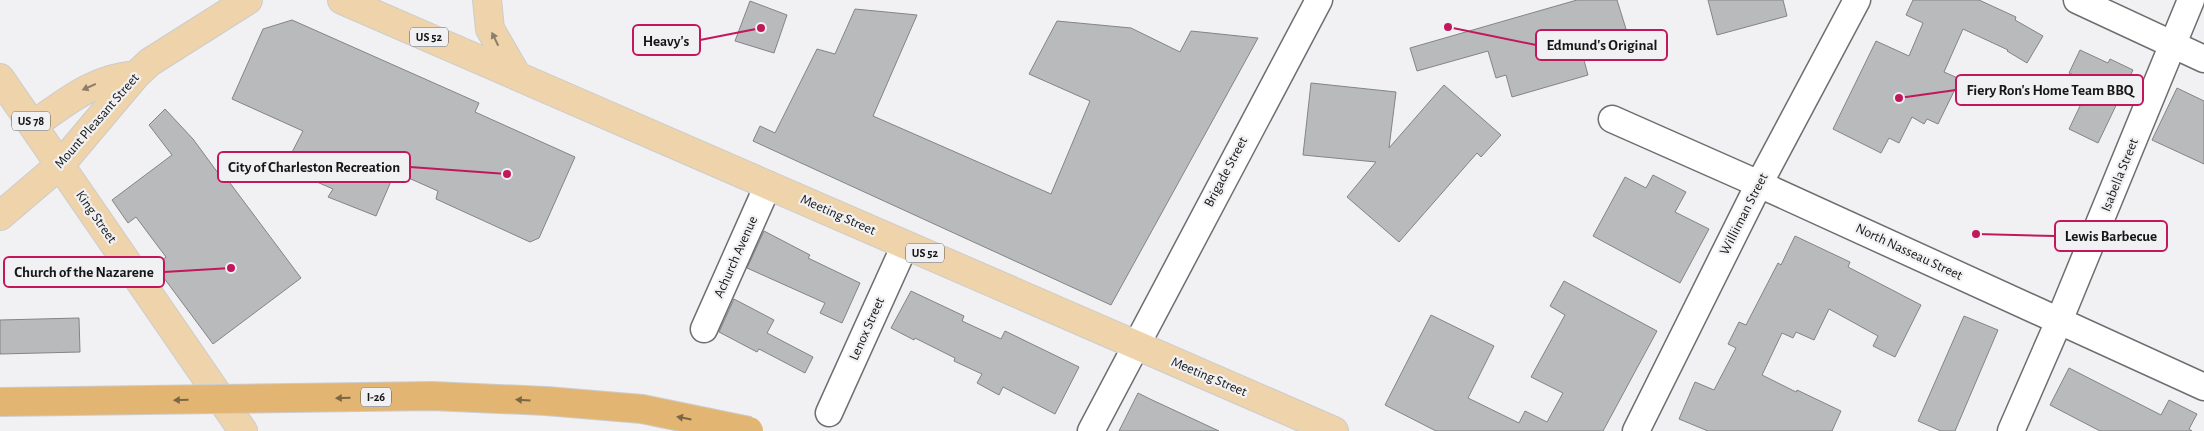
<svg xmlns="http://www.w3.org/2000/svg" width="2204" height="431" viewBox="0 0 2204 431" font-family="'Alegreya Sans',sans-serif">
	<style>
		.building { fill: #b9babc; stroke: #838485 }
		.lines { fill: none; stroke-linecap: round; stroke-linejoin: round }
		.minor-casing { stroke: #6e6e70; stroke-width: 29 }
		.major-casing { stroke: #ccc; stroke-width: 30 }
		.minor { stroke: #fff; stroke-width: 26 }
		.major { stroke: #eed3ab; stroke-width: 28 }
		.highway-bridge-casing { stroke: #ccc; stroke-width: 30; stroke-linecap: butt }
		.highway-bridge { stroke: #e3b573; stroke-width: 28 }
		.oneway { fill: #8c7e68 }
		.oneway2 { fill: #7c6644 }
		.labels { text-anchor: middle; dominant-baseline: central; stroke-width: 4.5; stroke-linejoin: round; paint-order: stroke }
		.shield { fill: #f1f1f3; stroke: #575858; stroke-width: 1 }
		.shield-label { font-size: 12px; font-weight: bold; fill: #151616 }
		.street-label { font-size: 14px; fill: #151616; stroke: #f1f1f3 }
		.leader { fill: none; stroke: #c2185b; stroke-width: 2 }
		.callout-dot { fill: #c2185b; stroke: #f1f1f3; stroke-width: 2 }
		.callout { fill: #f1f1f3; stroke: #c2185b; stroke-width: 2 }
		.callout-label { font-size: 15px; text-anchor: middle; font-weight: bold; fill: #151616 }
	</style>
	<rect width="100%" height="100%" fill="#f1f1f3"/>
	<path class="building" d="M1577 0H1617L1626 29 1579 42 1588 75 1512 97 1506 75 1496 78 1488 51 1417 71 1410 48Z
		M1708 0H1783L1787 16 1717 35Z
		M1913 0H1979L2016 17 2015 20 2043 36 2027 63 2007 51 2008 50 1963 29 1944 72 1960 79 1938 124 1927 119 1924 124 1912 117 1899 143 1889 138 1881 153 1833 129 1876 41 1909 56 1923 23 1906 15Z
		M750 1 787 15 774 53 735 41Z
		M855 9 917 15 873 116 1051 194 1090 101 1029 74 1057 21 1131 28 1180 52 1191 31 1258 38 1111 305 753 141 760 126 775 133 817 49 835 54Z
		M292 20 479 103 475 112 575 157 539 238 530 242 436 199 438 191 395 172 376 216 328 197 333 189 310 179 290 156 303 131 232 99 263 29Z
		M2080 50 2108 63 2110 59 2133 70 2098 143 2069 129 2091 83 2069 73Z
		M1311 83 1396 92 1389 148 1444 85 1501 135 1481 157 1477 153 1399 242 1347 197 1376 162 1303 155Z
		M2177 88 2204 101V164L2152 140Z
		M165 109 193 139 218 173 221 171 301 278 213 344 155 266 166 257 136 217 128 223 112 200 172 155 149 125Z
		M1653 175 1686 192 1675 212 1709 229 1680 283 1593 236 1625 177 1646 188Z
		M764 231 810 255 808 258 860 283 842 323 820 313 825 303 747 268Z
		M1795 236 1850 262 1848 267 1921 305 1895 357 1873 346 1878 336 1829 309 1814 340 1796 332 1793 338 1782 333 1762 375 1796 392 1797 390 1841 411 1832 431H1708L1679 419 1695 382 1714 390 1736 348 1728 344 1739 322 1746 325 1778 263 1781 265Z
		M1564 281 1657 331 1603 431H1436L1385 405 1431 315 1494 346 1468 398 1519 423 1525 411 1547 422 1563 393 1531 377 1565 315 1550 306Z
		M911 291 964 316 962 321 1001 339 1005 331 1079 367 1055 414 1003 387 999 395 977 383 982 374 954 361 955 358 915 338 914 340 891 328Z
		M734 299 774 320 767 333 813 357 805 373 759 349 757 352 719 332Z
		M1964 316 1998 330 1955 431H1941L1918 421Z
		M79 318 80 352 0 354V320Z
		M2069 368 2161 415 2169 400 2197 414 2189 429 2192 431H2100L2050 405Z
		M1138 393 1150 399 1219 431H1119Z"/>
	<g class="lines">
		<defs>
			<path id="minor" d="M2077 0 2204 59
				M1612 119 1759 184 2204 387
				M704 329 768 185
				M829 413 905 245
				M1091 431 1319 0
				M1636 431 1759 184 1857 0
				M2011 431 2059 321 2191 0"/>
			<path id="major" d="M342 0 1334 431
				M487 0 490 29 516 74
				M0 78 243 431
				M33 125C68 101 92 79 136 75
				M0 216 61 164 136 75 150 62 248 0"/>
		</defs>
		<use href="#minor" class="minor-casing"/>
		<use href="#major" class="major-casing"/>
		<use href="#minor" class="minor"/>
		<use href="#major" class="major"/>
		<defs>
			<path id="highway-bridge" d="M0 402 432 396 546 401 642 409 749 431"/>
		</defs>
		<use href="#highway-bridge" class="highway-bridge-casing"/>
		<use href="#highway-bridge" class="highway-bridge"/>
	</g>
	<defs><path id="oneway-solid" d="M-6-.8H1V-3.2L6.5 0L1 3.2V.8H-6Z" transform="scale(1.25)"/></defs>
	<g class="oneway">
		<use href="#oneway-solid" transform="translate(495 39) rotate(-116)"/>
		<use href="#oneway-solid" transform="translate(89 87) rotate(156)"/>
	</g>
	<g class="oneway2">
		<use href="#oneway-solid" transform="translate(343 398) rotate(179)"/>
		<use href="#oneway-solid" transform="translate(181 400) rotate(179)"/>
		<use href="#oneway-solid" transform="translate(523 400) rotate(-177)"/>
		<use href="#oneway-solid" transform="translate(684 418) rotate(-169)"/>
	</g>
	<g class="labels">
		<g class="shield">
			<rect x="410" y="27.5" width="38" height="19" rx="4"/>
			<rect x="12" y="111.5" width="38" height="19" rx="4"/>
			<rect x="906" y="243.5" width="38" height="19" rx="4"/>
			<rect x="361" y="387.5" width="30" height="19" rx="4"/>
		</g>
		<g class="shield-label">
			<text x="429" y="37">US 52</text>
			<text x="31" y="121">US 78</text>
			<text x="925" y="253">US 52</text>
			<text x="376" y="397">I-26</text>
		</g>
		<g class="street-label">
			<text transform="translate(97 121) rotate(-49)">Mount Pleasant Street</text>
			<text transform="translate(1226 172) rotate(-62)">Brigade Street</text>
			<text transform="translate(2120 175) rotate(-68)">Isabella Street</text>
			<text transform="translate(1744 214) rotate(-63)">Williiman Street</text>
			<text transform="translate(838 215) rotate(24)">Meeting Street</text>
			<text transform="translate(96 217) rotate(55)">King Street</text>
			<text transform="translate(1909 252) rotate(25)">North Nasseau Street</text>
			<text transform="translate(736 257) rotate(-66)">Achurch Avenue</text>
			<text transform="translate(867 329) rotate(-66)">Lenox Street</text>
			<text transform="translate(1209 377) rotate(23)">Meeting Street</text>
		</g>
	</g>
	<path class="leader" d="M761 28L700 40M1448 27L1536 45M1899 98L1956 90M507 174L410 167M1976 234L2055 236M231 268L164 272"/>
	<g class="callout-dot">
		<circle cx="761" cy="28" r="5"/>
		<circle cx="1448" cy="27" r="5"/>
		<circle cx="1899" cy="98" r="5"/>
		<circle cx="507" cy="174" r="5"/>
		<circle cx="1976" cy="234" r="5"/>
		<circle cx="231" cy="268" r="5"/>
	</g>
	<g class="callout">
		<rect x="633" y="25" width="67" height="30" rx="5"/>
		<rect x="1536" y="30" width="131" height="30" rx="5"/>
		<rect x="1956" y="75" width="187" height="30" rx="5"/>
		<rect x="218" y="152" width="192" height="30" rx="5"/>
		<rect x="2055" y="221" width="112" height="30" rx="5"/>
		<rect x="4" y="257" width="160" height="30" rx="5"/>
	</g>
	<g class="callout-label">
		<text x="666" y="46">Heavy's</text>
		<text x="1602" y="50">Edmund's Original</text>
		<text x="2050" y="95">Fiery Ron's Home Team BBQ</text>
		<text x="314" y="172">City of Charleston Recreation</text>
		<text x="2111" y="241">Lewis Barbecue</text>
		<text x="84" y="277">Church of the Nazarene</text>
	</g>
</svg>
